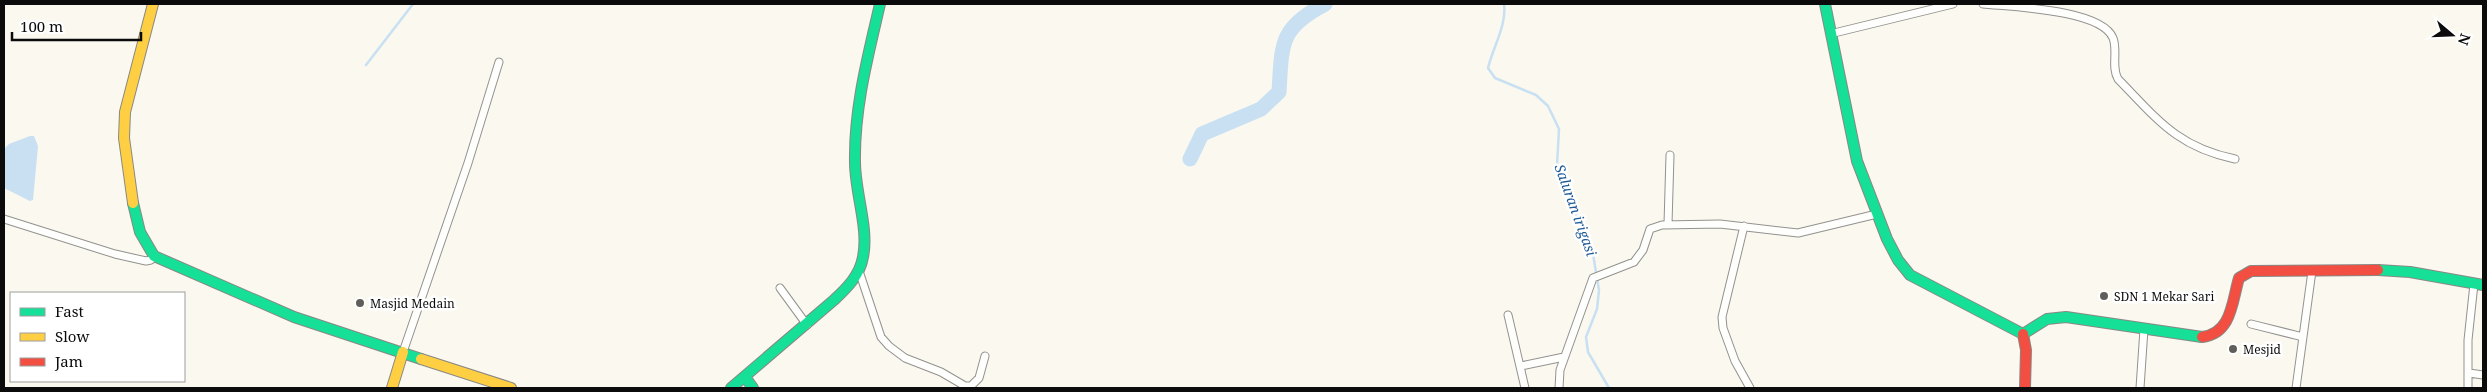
<svg xmlns="http://www.w3.org/2000/svg" width="2487" height="392" viewBox="0 0 2487 392" font-family="'Noto Serif',serif">
	<style>
		.water { fill: #c8e0f2 }
		.lines { fill: none; stroke-linecap: round; stroke-linejoin: round }
		.stream { stroke: #c8e0f2; stroke-width: 2.5 }
		.river { stroke: #c8e0f2; stroke-width: 15 }
		.street-casing { stroke: #93928e; stroke-width: 9 }
		.fast-casing { stroke: #898884; stroke-width: 12 }
		.slow-casing { stroke: #898884; stroke-width: 12 }
		.jam-casing { stroke: #898884; stroke-width: 12 }
		.street { stroke: #fefefd; stroke-width: 7 }
		.fast { stroke: #16e098; stroke-width: 10 }
		.slow { stroke: #ffcf43; stroke-width: 10 }
		.jam { stroke: #f24e42; stroke-width: 10 }
		.poi-dot { fill: #5f5e5b; stroke: #fff; stroke-width: 2 }
		.labels { text-anchor: middle; dominant-baseline: central; stroke-width: 5; stroke-linejoin: round; paint-order: stroke }
		.poi-label { font-size: 12px; fill: #0b0b0b; stroke: #fff; text-anchor: start }
		.water-label { font-size: 14px; font-style: italic; fill: #1c5896; stroke: #fff }
	</style>
	<rect width="100%" height="100%" fill="#faf8ef"/>
	<path class="water" d="M30 136H34L38 146 33 200 30 201 4 188V149L9 144Z"/>
	<g class="lines">
		<path class="stream" d="M1504 4C1507 25 1493 47 1488 68L1495 78 1536 95 1548 106 1559 129 1557 165 1584 234 1592 248 1599 290 1597 309 1586 337 1588 352 1609 388
			M366 65 413 4"/>
		<path class="river" d="M1190 159 1202 134 1261 109 1279 92C1282 44 1279 28 1325 4"/>
		<defs>
			<path id="street" d="M1983 4C2011 7 2101 9 2113 38 2118 51 2111 67 2118 79 2157 119 2177 147 2235 159
				M1830 34 1953 4
				M4 219 115 254 146 261 151 260 154 256
				M1668 224 1670 155
				M1744 226 1722 317 1723 328 1735 361 1750 388
				M859 271 881 337 889 346 905 358 941 372 965 386H971L979 378 985 356
				M780 288 807 325
				M1508 315 1525 388
				M2251 324 2303 337
				M403 352 468 163 499 62
				M1521 366 1564 357
				M2469 373 2483 375
				M1559 388 1560 370 1593 278 1634 262 1643 250 1650 229 1662 225 1720 224 1798 233 1877 214
				M2140 388 2144 329
				M2296 388 2312 271
				M2468 388V340L2474 284"/>
			<path id="fast" d="M1825 4 1857 161 1887 239 1898 260 1910 275 2023 334 2047 319 2066 317 2202 337
				M133 203 140 232 154 256 294 317 421 359
				M2378 270 2410 272 2483 285
				M745 377 753 388
				M731 388 834 300C847 288 860 275 863 257 869 228 855 193 855 162 854 108 868 56 880 4"/>
			<path id="slow" d="M133 203 124 138 125 112 153 4
				M421 359 511 388
				M392 388 403 352"/>
			<path id="jam" d="M2023 334 2026 350 2025 388
				M2202 337C2232 334 2232 301 2239 278L2251 271 2378 270"/>
		</defs>
		<use href="#street" class="street-casing"/>
		<use href="#fast" class="fast-casing"/>
		<use href="#slow" class="slow-casing"/>
		<use href="#jam" class="jam-casing"/>
		<use href="#street" class="street"/>
		<use href="#fast" class="fast"/>
		<use href="#slow" class="slow"/>
		<use href="#jam" class="jam"/>
	</g>
	<g class="poi-dot">
		<circle cx="2104" cy="296" r="5"/>
		<circle cx="360" cy="303" r="5"/>
		<circle cx="2233" cy="349" r="5"/>
	</g>
	<g class="labels">
		<g class="poi-label">
			<text x="2114" y="296">SDN 1 Mekar Sari</text>
			<text x="370" y="303">Masjid Medain</text>
			<text x="2243" y="349">Mesjid</text>
		</g>
		<g class="water-label">
			<text transform="translate(1576 210) rotate(70)">Saluran irigasi</text>
		</g>
	</g>
	<rect width="2487" height="392" fill="none" stroke="#0b0b0b" stroke-width="10"/>
	<rect x="10" y="292" width="175" height="90" fill="#ffffff" stroke="#9d9d9d"/>
	<rect x="20" y="308" width="25" height="8" fill="#16e098" stroke="#9d9d9d"/>
	<text x="55" y="317" font-size="15" fill="#0b0b0b">Fast</text>
	<rect x="20" y="333" width="25" height="8" fill="#ffcf43" stroke="#9d9d9d"/>
	<text x="55" y="342" font-size="15" fill="#0b0b0b">Slow</text>
	<rect x="20" y="358" width="25" height="8" fill="#f24e42" stroke="#9d9d9d"/>
	<text x="55" y="367" font-size="15" fill="#0b0b0b">Jam</text>
	<g transform="translate(2452 35) rotate(109)" stroke="#ffffff" stroke-width="4" paint-order="stroke">
	<path d="M0-4L9 19L0 12L-9 19Z" fill="#0b0b0b"/>
	<text y="-8" font-size="14" font-weight="bold" text-anchor="middle" fill="#0b0b0b">N</text>
	</g>
	<path d="M12 32v8h129v-8" fill="none" stroke="#0b0b0b" stroke-width="2.5"/>
	<text x="20" y="32" font-size="15" fill="#0b0b0b" stroke="#ffffff" stroke-width="4" paint-order="stroke">100 m</text>
</svg>
